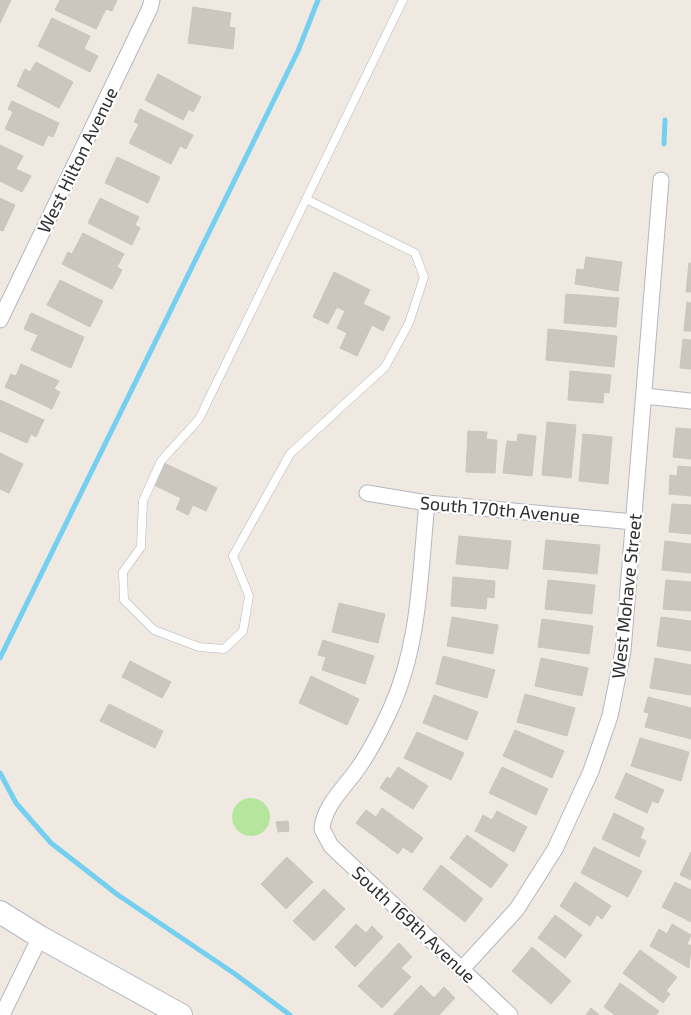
<svg xmlns="http://www.w3.org/2000/svg" width="691" height="1015" viewBox="0 0 691 1015" font-family="'Exo 2',sans-serif">
	<style>
		.green { fill: #b6e59e }
		.lines { fill: none; stroke-linecap: round; stroke-linejoin: round }
		.stream { stroke: #75cff0; stroke-width: 5 }
		.building { fill: #cbc7bf; stroke: #cbc5ba }
		.lane-casing { stroke: #b4b7c1; stroke-width: 9 }
		.street-casing { stroke: #b4b7c1; stroke-width: 17 }
		.secondary-casing { stroke: #b4b7c1; stroke-width: 24 }
		.lane { stroke: #fff; stroke-width: 8 }
		.street { stroke: #fff; stroke-width: 15 }
		.secondary { stroke: #fff; stroke-width: 22 }
		.labels { text-anchor: middle; dominant-baseline: central; stroke-width: 4.5; stroke-linejoin: round; paint-order: stroke }
		.street-label { font-size: 18px; fill: #2e2e2e; stroke: #fff }
	</style>
	<rect width="100%" height="100%" fill="#efe9e1"/>
	<path class="green" d="M232 817a19 19 0 1 1 38 0a19 19 0 1 1-38 0Z"/>
	<g class="lines">
		<path class="stream" d="M664 144 665 120
			M0 658 298 51 318 0
			M0 773 16 803 51 843 118 895 235 974 290 1015"/>
	</g>
	<path class="building" d="M0 0H11L0 23Z
		M60 0H117L112 11 106 9 96 29 55 10Z
		M193 7 231 13 229 27 235 28 233 49 188 43Z
		M52 18 90 36 84 49 98 56 90 72 38 46Z
		M36 62 73 82 59 108 17 86 25 69 30 72Z
		M158 74 201 97 193 112 189 109 183 120 145 100Z
		M12 101 59 123 53 137 48 135 43 146 5 129 13 112 8 109Z
		M140 109 193 135 186 149 180 146 171 164 129 143 139 124 134 122Z
		M0 145 23 156 16 169 31 176 22 192 0 181Z
		M117 157 160 177 148 203 105 183Z
		M0 198 15 205 3 231 0 230Z
		M100 198 139 217 135 225 140 228 132 245 88 223Z
		M83 233 124 254 117 267 122 270 112 289 62 264 68 252 72 254Z
		M586 257 622 262 618 291 575 284 577 269 584 270Z
		M689 263H691V292H686Z
		M334 272 370 290 363 304 390 317 383 331 372 325 357 356 340 348 347 333 337 328 345 311 337 307 328 324 313 317Z
		M60 280 103 301 90 327 47 305Z
		M566 294 619 298 616 327 564 323Z
		M687 302 691 303V331H684Z
		M31 313 84 337 71 368 31 350 38 335 24 329Z
		M548 329 617 336 614 367 546 360Z
		M683 339 691 340V369L680 368Z
		M21 364 59 381 54 389 60 392 52 409 5 387 11 374 16 376Z
		M570 371 611 375 609 393 604 392 603 403 568 400Z
		M0 400 44 420 36 437 31 434 27 443 0 431Z
		M547 422 576 425 571 478 542 475Z
		M676 428 691 429V459L673 457Z
		M468 431 487 432 486 439 497 440 495 473 466 472Z
		M518 434 536 436 532 476 503 473 507 441 517 442Z
		M583 434 612 437 608 484 579 481Z
		M0 453 23 464 9 493 0 489Z
		M164 463 217 488 206 511 193 505 188 515 176 509 181 498 154 485Z
		M678 466 691 467V496L669 494 670 475 677 476Z
		M672 504 691 505V534L669 532Z
		M459 536 511 541 508 569 456 564Z
		M546 540 600 545 597 574 543 569Z
		M665 541 691 544V573L662 570Z
		M453 577 495 581 494 598 487 597 486 609 451 606Z
		M548 580 595 585 592 614 545 609Z
		M666 580 691 582V611L663 609Z
		M339 603 385 614 378 643 332 632Z
		M452 617 498 625 493 654 447 646Z
		M661 617 691 621V651L657 646Z
		M542 619 593 626 589 654 538 647Z
		M323 640 374 656 365 684 322 670 326 657 318 655Z
		M443 656 495 670 487 698 436 684Z
		M541 658 588 668 582 696 535 686Z
		M655 658 691 665V695L650 688Z
		M130 661 171 682 162 698 122 677Z
		M311 676 359 699 347 725 299 703Z
		M525 694 575 708 567 736 517 722Z
		M434 695 478 712 467 740 423 723Z
		M648 697 691 708V739L645 727 649 713 644 712Z
		M109 704 163 731 155 748 100 721Z
		M515 730 564 751 552 778 503 756Z
		M417 732 464 753 451 780 404 758Z
		M640 738 689 752 681 781 631 766Z
		M398 767 428 786 413 809 380 788 387 777 390 779Z
		M502 767 548 789 536 815 489 793Z
		M626 773 664 790 658 803 652 801 647 813 615 798Z
		M382 808 423 838 412 853 403 847 398 854 356 823 366 810 376 817Z
		M497 811 527 827 514 852 475 831 483 815 492 820Z
		M614 813 644 828 640 838 646 841 639 857 602 839Z
		M288 821 289 831 278 832 276 822Z
		M467 835 508 865 491 888 450 858Z
		M594 847 642 871 628 897 581 873Z
		M691 852V880L680 875Z
		M287 857 313 882 286 909 261 884Z
		M441 865 483 899 465 922 423 889Z
		M575 882 611 906 602 919 597 915 590 926 560 906Z
		M675 882 691 890V922L662 907Z
		M324 889 345 909 314 941 293 921Z
		M555 915 582 935 565 958 538 938Z
		M356 924 366 933 372 926 383 937 355 967 335 947Z
		M672 924 691 935 687 944 691 946 689 968 650 946 659 929 667 934Z
		M399 943 412 957 401 968 411 977 382 1008 358 986Z
		M532 947 571 981 551 1004 512 971Z
		M640 950 677 977 666 991 670 994 663 1003 623 973Z
		M620 983 659 1011 656 1015H615L604 1007Z
		M421 985 434 998 444 987 455 998 439 1015H393Z
		M591 1008 599 1015H586Z"/>
	<g class="lines">
		<defs>
			<path id="lane" d="M306 199 415 253 424 277 409 323 385 367 290 454 233 556 249 596 243 631 224 649 199 647 154 630 124 600 123 572 141 547 143 501 161 461 199 419 403 0"/>
			<path id="street" d="M0 320 150 8 152 0
				M644 396 691 401
				M367 493 427 503 634 522
				M427 503C420 572 420 644 391 708 381 730 370 752 356 771 343 789 324 806 322 829L331 846 510 1015
				M462 969 517 909 555 849 591 771 610 716 623 651 661 180
				M2 1015 40 937"/>
			<path id="secondary" d="M0 912 40 937 181 1015"/>
		</defs>
		<use href="#lane" class="lane-casing"/>
		<use href="#street" class="street-casing"/>
		<use href="#secondary" class="secondary-casing"/>
		<use href="#lane" class="lane"/>
		<use href="#street" class="street"/>
		<use href="#secondary" class="secondary"/>
	</g>
	<g class="labels">
		<g class="street-label">
			<text transform="translate(77 160) rotate(-64)">West Hilton Avenue</text>
			<text transform="translate(500 509) rotate(5)">South 170th Avenue</text>
			<text transform="translate(626 596) rotate(-84)">West Mohave Street</text>
			<text transform="translate(414 924) rotate(43)">South 169th Avenue</text>
		</g>
	</g>
</svg>
